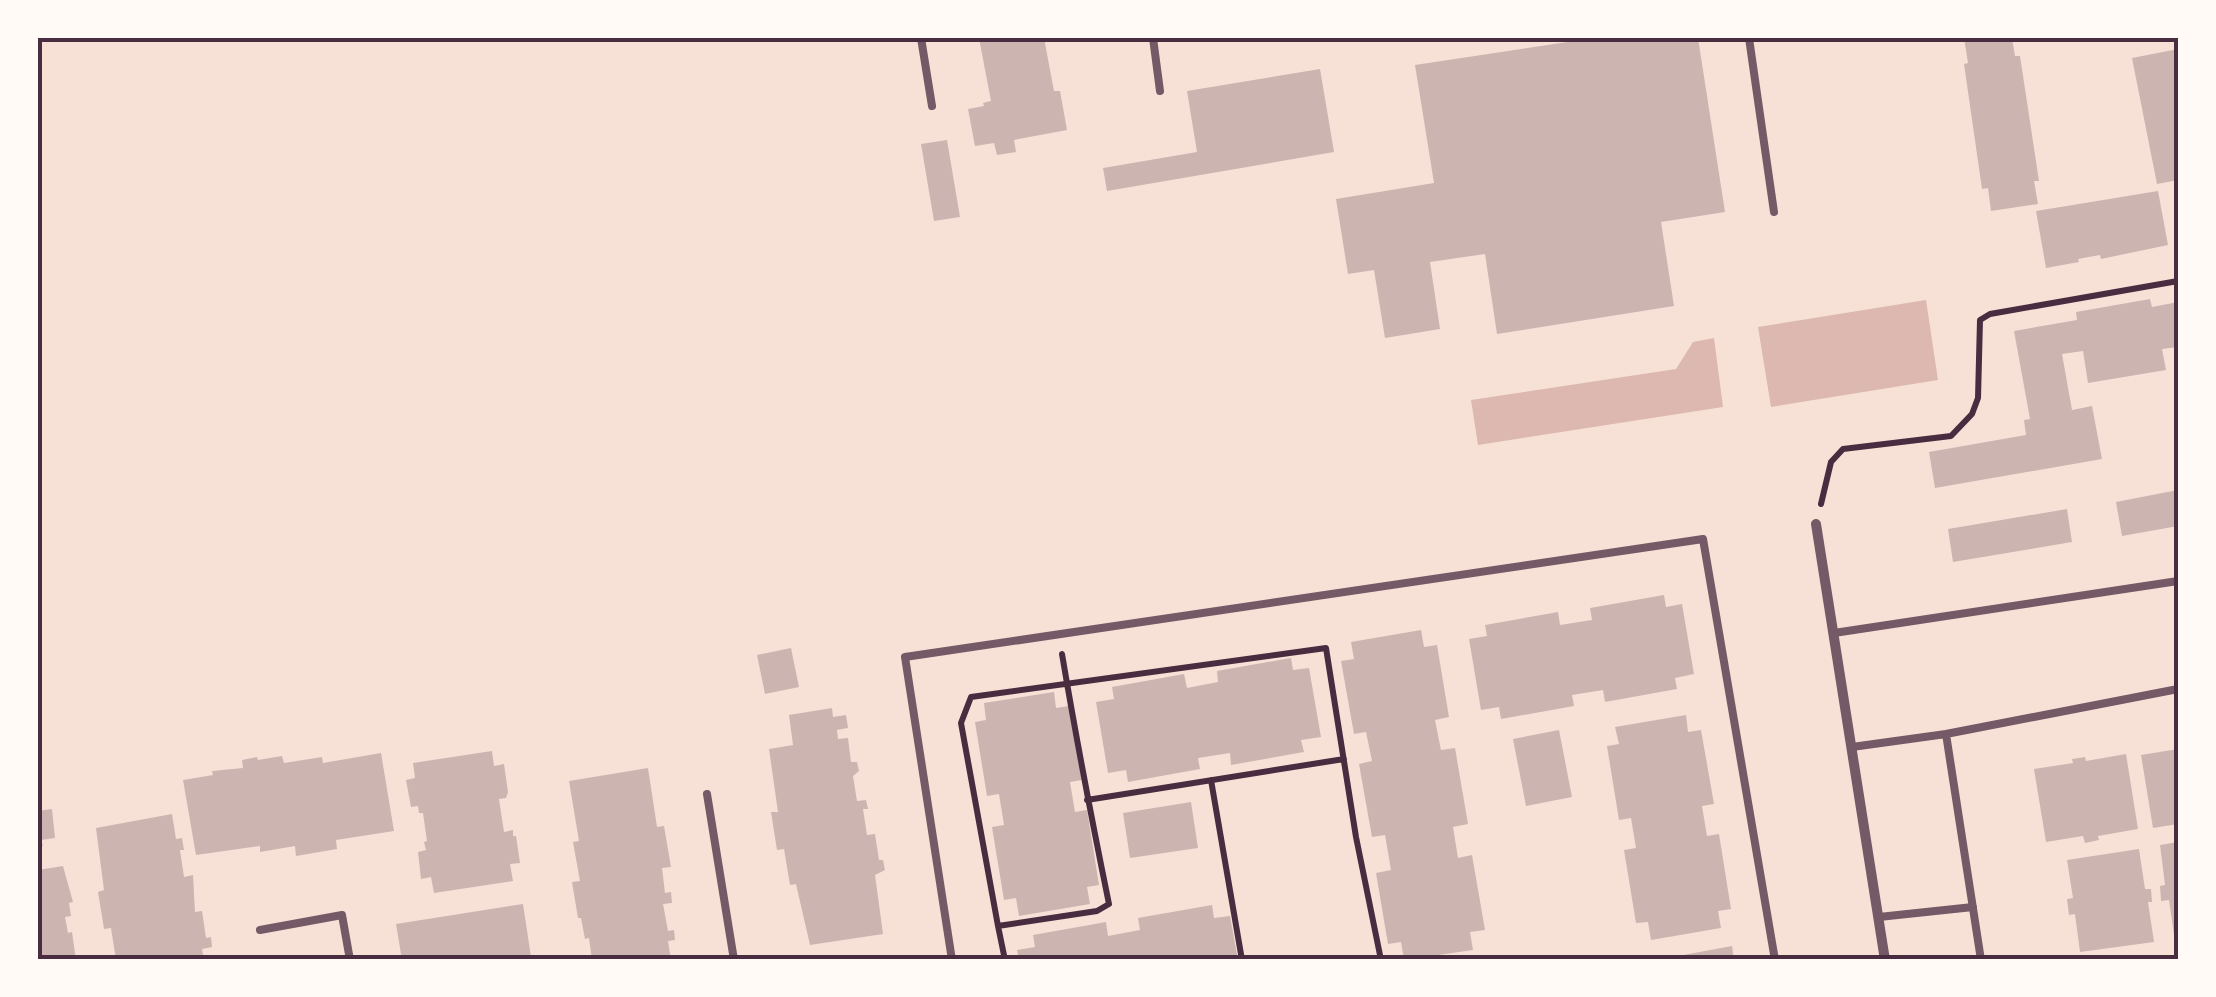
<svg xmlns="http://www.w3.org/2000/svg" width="2216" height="997" viewBox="0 0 2216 997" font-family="'Open Sans',sans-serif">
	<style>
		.water { fill: #dcb8b0 }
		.building { fill: #ccb4b1 }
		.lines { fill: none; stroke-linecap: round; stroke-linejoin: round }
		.path { stroke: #4a2c40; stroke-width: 6 }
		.service { stroke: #755966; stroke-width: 8 }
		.minor { stroke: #755966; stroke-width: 10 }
		.neatline { fill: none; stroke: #4a2c40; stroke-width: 4 }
	</style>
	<rect width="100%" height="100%" fill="#f7e1d7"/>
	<path class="water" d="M1926 300 1938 380 1771 407 1758 327Z
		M1714 338 1723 407 1478 445 1471 400 1676 369 1693 342Z"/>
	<path class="building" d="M979 38H1044L1054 91H1060L1067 130 1014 140 1016 152 997 155 994 143 975 146 968 109 984 106 983 103 991 101Z
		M1594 38H1698L1725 212 1661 222 1674 306 1497 334 1485 254 1430 262 1440 329 1385 338 1374 270 1348 274 1336 199 1434 183 1415 65Z
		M1964 38H2012L2015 56H2020L2039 181H2034L2038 204 1991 211 1988 188 1982 189 1964 64 1968 63Z
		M2178 49V180L2157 184 2132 58Z
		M1320 69 1334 152 1107 191 1103 168 1197 152 1187 91Z
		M947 140 960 217 934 221 921 144Z
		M2158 191 2168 245 2101 259 2100 255 2078 259 2079 262 2046 268 2036 211Z
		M2150 299 2152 307 2178 302V347L2162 349 2166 370 2088 383 2083 351 2062 354 2072 410 2092 406 2102 459 1935 488 1929 452 2026 435 2024 420 2030 419 2014 331 2077 320 2076 312Z
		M2178 490V526L2122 536 2116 502Z
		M2067 509 2072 542 1953 562 1948 529Z
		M1664 595 1666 607 1682 604 1694 674 1675 678 1677 689 1605 702 1603 690 1572 695 1574 706 1501 719 1499 707 1481 710 1469 639 1487 636 1485 625 1558 612 1560 625 1592 620 1590 608Z
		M1421 630 1424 647 1437 645 1449 717 1435 720 1441 750 1455 748 1468 824 1453 827 1458 858 1472 855 1485 930 1470 932 1473 950 1404 960 1401 942 1388 944 1376 873 1391 870 1385 835 1372 837 1359 764 1372 761 1366 732 1354 734 1341 661 1354 659 1351 642Z
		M791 648 799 687 765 694 757 655Z
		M1291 658 1293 670 1309 668 1321 737 1301 740 1304 752 1231 765 1230 753 1198 758 1200 769 1128 782 1126 770 1108 773 1096 702 1114 699 1112 687 1184 674 1187 688 1218 682 1217 671Z
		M1054 692 1056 708 1069 706 1082 780 1070 782 1075 812 1087 810 1099 885 1087 887 1090 904 1019 916 1016 898 1004 900 992 827 1004 825 999 794 987 796 975 722 986 720 984 703Z
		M832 708 833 717 846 715 848 728 837 730 838 739 848 738 851 762H857L859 771 853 776 857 801 866 800 868 809H863L867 835 875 834 879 860H883L885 870 875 875 883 934 810 945 796 884 790 885 784 849 777 850 771 812H778L769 749 793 745 789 715Z
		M1686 715 1688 732 1701 730 1714 804 1702 806 1707 836 1719 834 1731 909 1718 911 1721 928 1651 940 1648 922 1636 923 1624 850 1636 848 1631 818 1619 820 1607 746 1619 744 1615 727Z
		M1559 730 1572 797 1526 806 1513 739Z
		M2178 749V824L2153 828 2141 755Z
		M492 751 494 766 504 764 508 792 506 798 499 799 504 832 513 830V836H516L520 863 510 864 513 881 434 893 431 877 421 879 418 852 426 850 424 842 427 841 423 813H419L418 806 411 807 406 780 415 778 413 763Z
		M381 753 394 831 336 840 337 849 296 856 295 846 260 852V846L196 855 183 780 213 775 212 771 243 768 242 760 257 757 258 760 282 756 284 763 322 757 323 763Z
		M2126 754 2138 829 2098 836 2099 840 2085 843 2083 836 2046 842 2034 769 2073 763 2072 759 2085 757 2086 761Z
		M648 768 657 827 664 826 671 867 662 868 665 893 671 892 672 903 663 904 668 931 674 930 675 940 668 941 671 960H592L589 938 585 939 581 918H578L572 882 580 881 573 842 579 841 569 781Z
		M1191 802 1198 848 1130 858 1123 813Z
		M52 809 55 838 41 840 43 846 38 847V811Z
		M172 814 176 839 182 838 184 850H180L184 877 193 875 195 912 202 911 206 938 211 937 212 947 202 949 204 960H116L111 928 104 929 98 892 104 890 96 828Z
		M2178 842V934L2174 935 2169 900 2161 901 2160 886 2165 885 2160 845Z
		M2139 849 2145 889H2151L2152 902H2148L2154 942 2080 952 2075 914 2069 915 2067 899 2073 898 2067 860Z
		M63 866 73 902 69 903 71 916 65 917 68 933 72 932 76 960H38V870Z
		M523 904 531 957 402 960 396 924Z
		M1212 905 1214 918 1230 916 1238 960H1019L1017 950 1035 947 1033 935 1106 922 1108 936 1140 930 1138 918Z
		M1732 946 1734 960H1668L1667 958Z"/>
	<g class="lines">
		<path class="path" d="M1821 504 1831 462 1843 449 1951 436 1972 414 1978 398 1980 320 1990 314 2178 281
			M1062 654C1076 737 1092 821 1109 904L1097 911 998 926 961 723 971 697 1326 648 1356 837 1381 960
			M1211 780 1242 960
			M1087 800 1344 759
			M998 926 1005 960"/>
		<path class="service" d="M921 38 932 106
			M1153 38 1160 91
			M1749 38 1774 212
			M1834 633 2178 581
			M1852 747 1946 734
			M707 794 734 960
			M1879 917 1973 907
			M260 930 342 915 350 960
			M952 960 905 657 1703 539 1775 960
			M1981 960 1946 734 2178 689"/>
		<path class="minor" d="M1816 524 1885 960"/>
	</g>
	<rect width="2216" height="997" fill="none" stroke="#fffaf5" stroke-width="80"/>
	<rect x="40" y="40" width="2136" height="917" class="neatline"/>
</svg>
